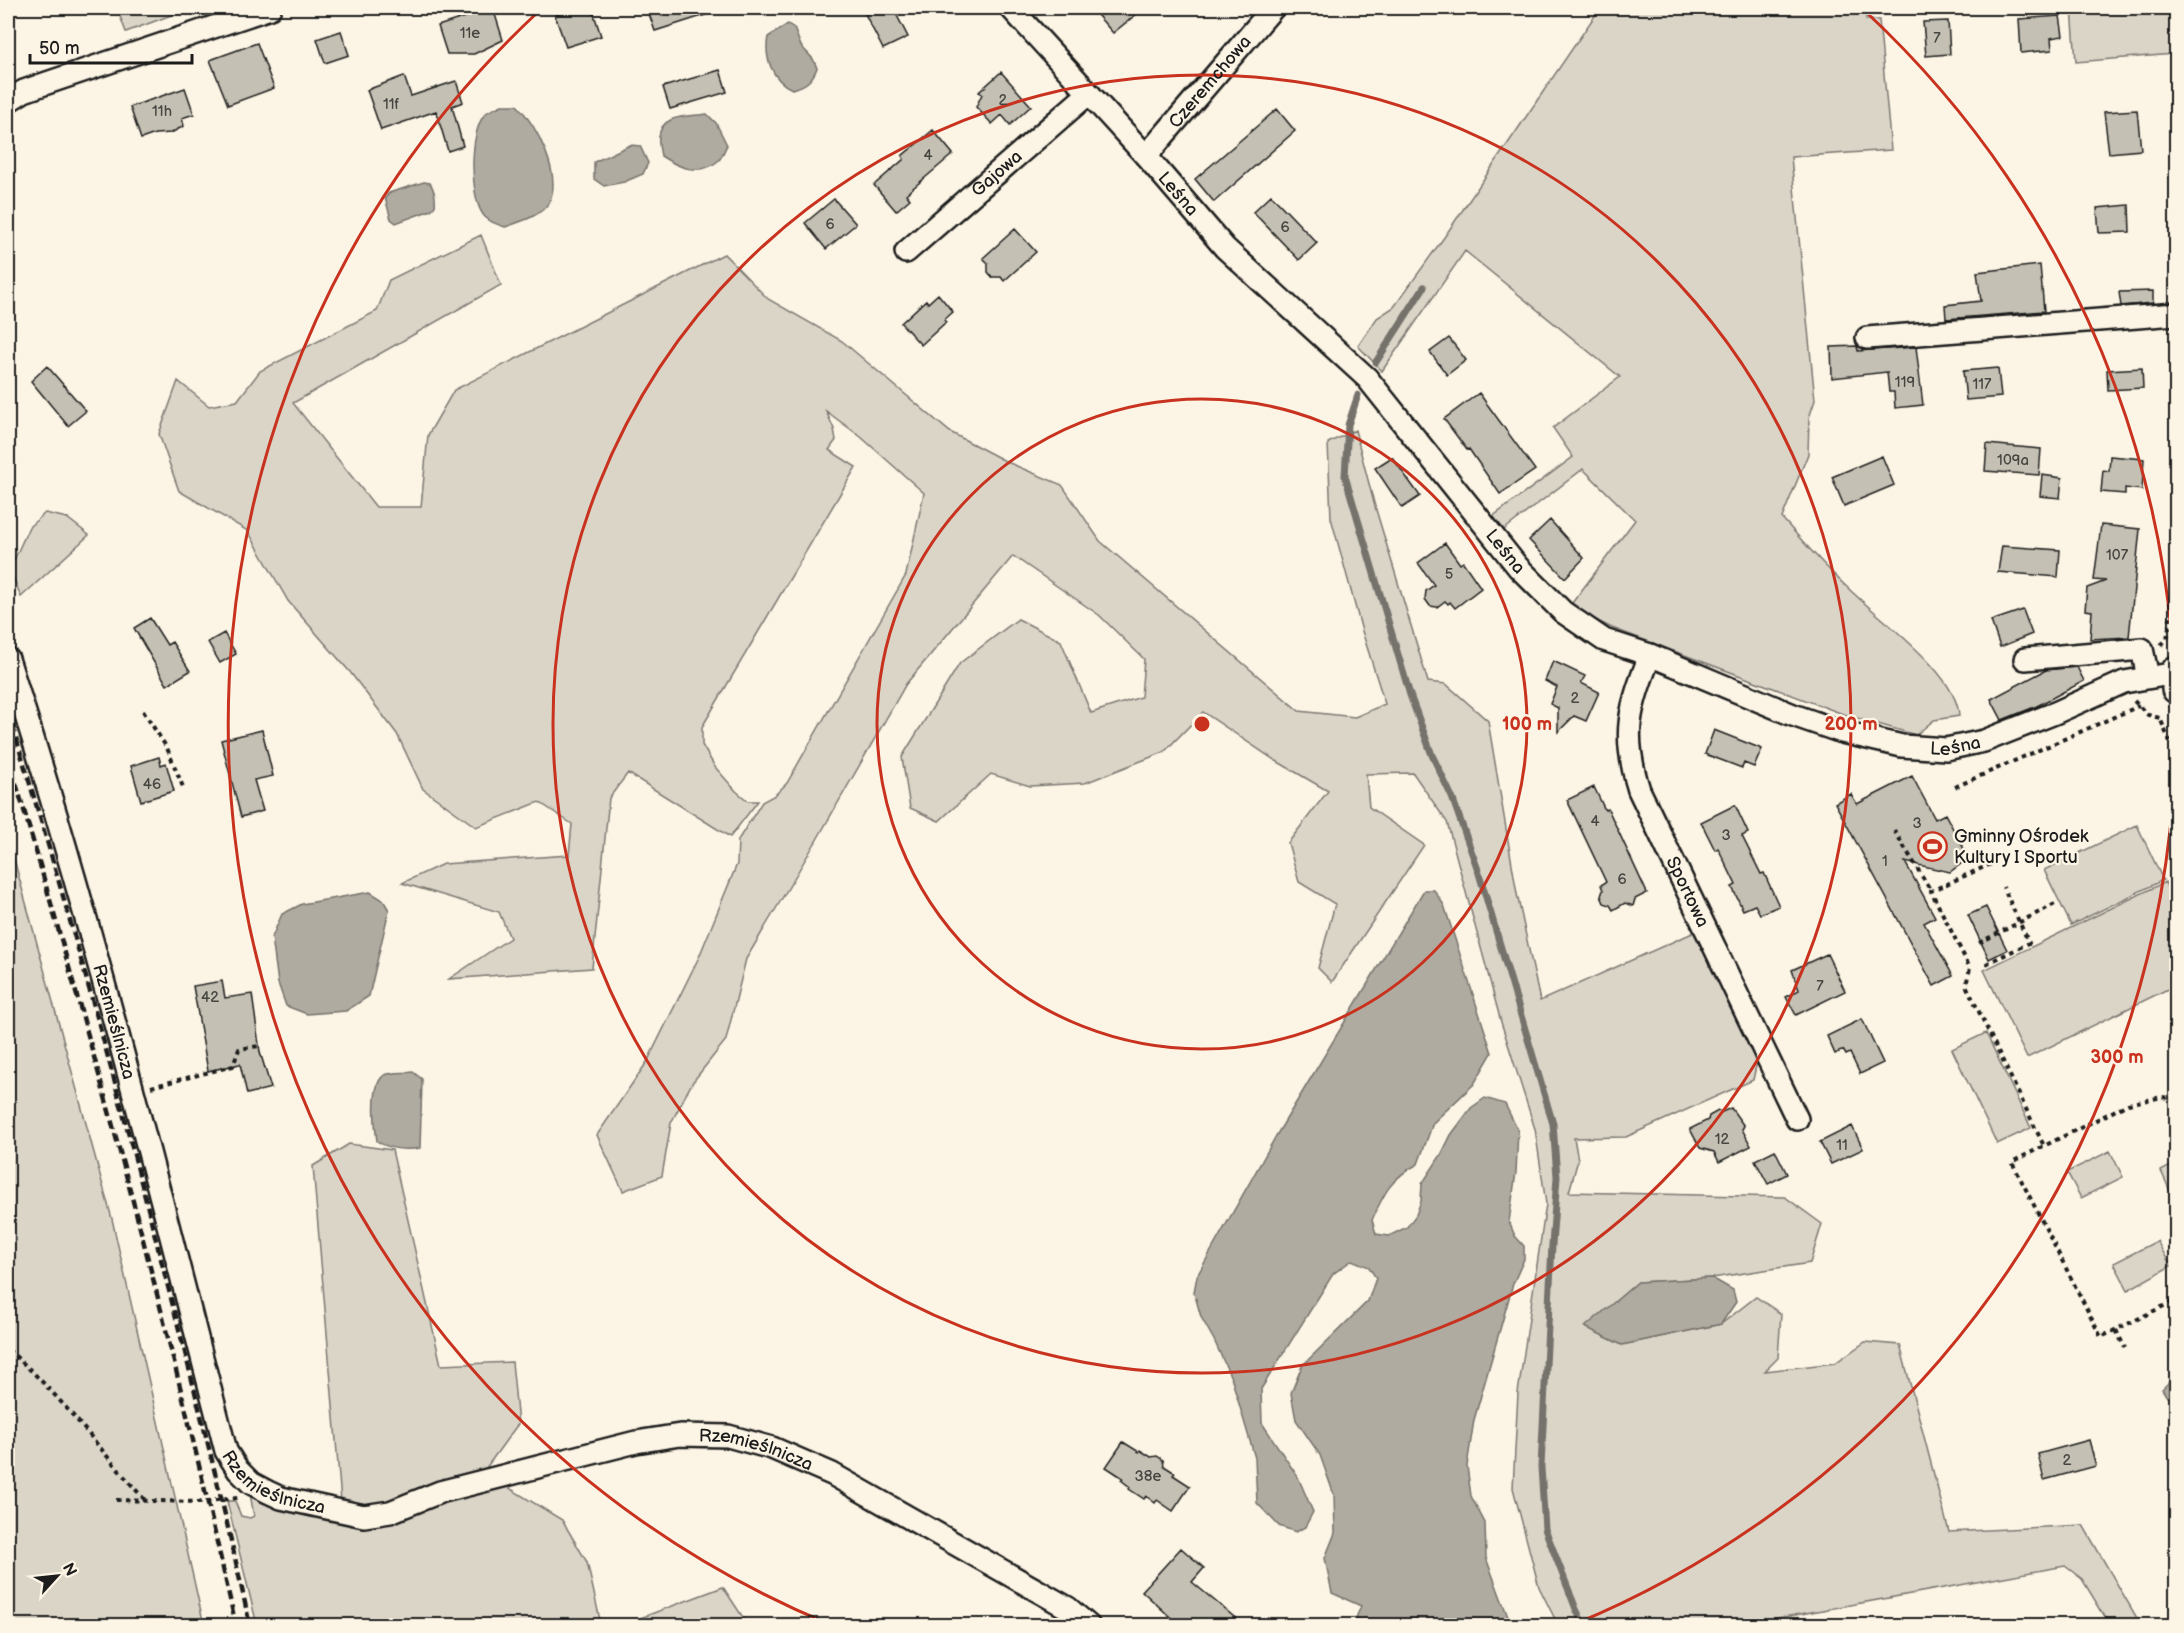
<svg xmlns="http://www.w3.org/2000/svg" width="2184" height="1633" viewBox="0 0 2184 1633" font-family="'Balsamiq Sans',sans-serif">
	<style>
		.green { fill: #dbd5c8; stroke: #7c7872; stroke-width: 1.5 }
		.water { fill: #b0aba1; stroke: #75726c; stroke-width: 1.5 }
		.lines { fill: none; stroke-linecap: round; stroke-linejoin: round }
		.stream { stroke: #75726c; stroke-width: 7 }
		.building { fill: #c4c0b3; stroke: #1c1c1c; stroke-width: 1.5 }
		.minor-casing { stroke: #1c1c1c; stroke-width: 26 }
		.major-casing { stroke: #1c1c1c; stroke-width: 32 }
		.path { stroke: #1c1c1c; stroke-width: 4; stroke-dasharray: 4.5 4.5; stroke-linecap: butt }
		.minor { stroke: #fcf5e5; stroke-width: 21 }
		.major { stroke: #fcf5e5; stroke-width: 27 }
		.rail { stroke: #1c1c1c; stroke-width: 4.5; stroke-dasharray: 9 4.5; stroke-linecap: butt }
		.ring { fill: none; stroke: #c8321e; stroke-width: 3 }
		.labels { text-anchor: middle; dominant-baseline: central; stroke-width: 4.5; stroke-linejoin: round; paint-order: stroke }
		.number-label { font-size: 15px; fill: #464542 }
		.street-label { font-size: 18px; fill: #1c1c1c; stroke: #fcf5e5 }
		.poi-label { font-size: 18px; fill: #1c1c1c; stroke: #fcf5e5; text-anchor: start }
		.centre { fill: #c8321e; stroke: #fcf5e5; stroke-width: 3 }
		.ring-label { font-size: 18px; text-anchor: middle; font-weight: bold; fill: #c8321e; stroke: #fcf5e5; stroke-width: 4.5; stroke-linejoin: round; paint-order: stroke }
	</style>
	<rect width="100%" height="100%" fill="#fcf5e5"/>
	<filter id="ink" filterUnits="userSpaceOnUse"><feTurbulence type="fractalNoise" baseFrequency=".0167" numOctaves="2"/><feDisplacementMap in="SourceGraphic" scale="12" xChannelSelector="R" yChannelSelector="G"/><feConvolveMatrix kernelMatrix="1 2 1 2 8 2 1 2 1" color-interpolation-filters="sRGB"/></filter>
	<g filter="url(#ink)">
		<path class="green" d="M117 8H190L126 32Z
			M1600 8H1865L1866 20H1879L1891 150 1791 157 1815 400 1809 418 1808 454 1782 518C1803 542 1825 567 1849 589 1878 618 1958 674 1959 716L1934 720 1916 735 1843 714 1612 628 1569 607 1635 520 1583 469 1501 532 1492 517 1573 457 1553 428 1620 377 1465 251 1382 371 1358 346 1377 318 1394 307 1445 236Z
			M2072 8H2170L2174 54 2076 62Z
			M481 235 501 285 293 403 376 507H421L428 435 454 390 724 254 768 299 842 341 950 432 1007 462 1062 485 1100 541 1299 711 1355 717 1385 704 1362 631 1331 518 1328 443 1355 430 1374 503 1428 682 1446 684 1488 721 1517 894 1540 1001 1697 931 1758 1057 1753 1080 1626 1137 1574 1138 1578 1160 1569 1192 1785 1197 1822 1224 1810 1263 1712 1278 1638 1282 1586 1327 1622 1345 1721 1324 1756 1297 1781 1314 1778 1358 1765 1371 1835 1363 1865 1342 1900 1345 1949 1532 2083 1525 2141 1625H2110L2082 1579 2065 1566 1740 1625H1558L1539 1587 1513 1488 1518 1393 1546 1204 1535 1129 1501 1022 1447 822 1413 773 1366 774 1369 807 1424 845 1332 982 1318 968 1335 904 1299 882 1288 843 1328 791 1273 759 1203 712 1164 752 1085 783 1030 786 991 774 939 821 910 808 902 757 960 663 1018 619 1061 641 1091 713 1141 697 1144 659 1099 615 1013 556 906 684 815 843 746 959 726 1040 692 1083 671 1123 662 1176 623 1191 597 1135 647 1062 699 957 737 864 738 840 762 802 775 795 787 783 906 575 924 493 861 437 826 411 834 429 836 440 829 450 856 467 702 727V745L715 767 736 791 748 801H758L730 837 628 773 609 798 592 968 449 979 510 938 499 912 402 883 443 864 569 855 572 824 539 802 476 827 423 789 397 734 350 672 288 601 248 531 179 491 159 434 178 381 209 406 237 401 260 371 377 311 389 280Z
			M45 513 67 518 89 535 21 597 10 569 29 527Z
			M2137 825 2163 880 2071 925 2044 870Z
			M8 837 112 1219 204 1625H8Z
			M2165 882 2176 906V985L2027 1058 1984 970Z
			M1986 1033 2031 1128 1997 1144 1952 1049Z
			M349 1144 392 1150 441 1365 512 1362 518 1424 483 1472 562 1520 587 1562 600 1620 627 1623 723 1587 748 1625H257L227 1501H235L241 1516 250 1518 254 1516 249 1488 258 1483 342 1513 313 1166Z
			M2110 1151 2123 1177 2081 1198 2067 1172Z
			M2176 1163V1204L2161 1171Z
			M2157 1241 2171 1266 2128 1290 2114 1263Z"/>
		<path class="water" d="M788 24 794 28 801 46 813 59 817 68C812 81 805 86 792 89 772 80 764 57 768 37Z
			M502 105H517C536 125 563 175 549 202 542 216 519 222 505 227 497 224 487 222 482 213 470 194 469 132 485 114 489 110 497 108 502 105Z
			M707 114 716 123 727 145C724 150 722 158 718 161 699 177 678 167 661 156 660 150 658 142 659 137 661 113 690 117 707 114Z
			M630 145 640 146 648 163 643 174 624 182 604 186 594 179V162Z
			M424 182 430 183C435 191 436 197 435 206L431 210 396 223 391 219 385 198 389 193Z
			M1424 890H1434L1444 905 1492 1053 1474 1084 1433 1123 1418 1164C1391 1178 1384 1193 1372 1220L1376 1234 1389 1236 1407 1227 1416 1215 1421 1201 1422 1184 1441 1155 1451 1135 1471 1108 1485 1098 1505 1104 1518 1131 1516 1172 1509 1222 1515 1236 1524 1246V1259L1513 1284 1474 1420 1467 1466 1471 1496 1485 1523 1486 1558 1511 1625H1353L1361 1606 1332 1593 1325 1558 1335 1533 1334 1495 1320 1455 1296 1420 1291 1393 1302 1366 1368 1301 1376 1278 1369 1267 1352 1260 1333 1274 1261 1389 1262 1423 1298 1477 1313 1512 1305 1527 1296 1532 1279 1526 1257 1503 1255 1458 1232 1380 1214 1340 1201 1317 1194 1292 1197 1276 1276 1136Z
			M370 892 383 900 389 910 369 996 346 1011 307 1014 286 1006 278 983 272 937 282 914 302 904Z
			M413 1072 422 1079 420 1148C407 1151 387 1149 377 1141 375 1127 370 1082 385 1075 392 1072 405 1073 413 1072Z
			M1712 1278 1733 1290 1736 1302 1721 1324 1622 1345 1585 1327 1638 1282Z
			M2176 1375V1399L2167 1397 2162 1389Z"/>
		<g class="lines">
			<path class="stream" d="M1376 362 1424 287
				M1358 395 1348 425 1345 476 1410 695 1432 755 1452 797 1478 870 1553 1124 1557 1177 1552 1245 1541 1467 1545 1529 1576 1609 1584 1626"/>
		</g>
		<path class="building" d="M493 8 503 40 474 54H447L438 26Z
			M579 8H592L601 36 566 47 555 15Z
			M647 8H717L718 11 655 31Z
			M862 8H893L908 37 883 49Z
			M1091 8H1144L1113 33Z
			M2060 16 2063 36 2051 38 2052 50 2021 53 2019 19Z
			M1948 21 1950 54 1926 56 1923 22Z
			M341 31 349 55 325 63 317 39Z
			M257 43 274 88 228 105 210 60Z
			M720 70 727 92 670 109 663 87Z
			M1001 72 1031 106 1010 125 1002 115 992 124 976 107 982 94 979 92Z
			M404 76 411 96 456 81 463 102 452 106 463 146 448 151 436 111 381 130 367 90Z
			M185 88 194 114 182 118 184 126 171 133 155 134 141 139 130 107Z
			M1277 109 1295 131 1214 202 1195 179Z
			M2137 110 2141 150 2109 153 2104 112Z
			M933 130 953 154 906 194 910 199 896 211 874 185 904 159 902 156Z
			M1271 195 1317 243 1299 260 1253 212Z
			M834 199 856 224 826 249 805 223Z
			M2129 205 2130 232 2099 233 2097 208Z
			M1015 229 1036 252 1004 281 1001 277H992L988 272V263L983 258Z
			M2040 265 2044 311 1946 319 1945 305 1981 301 1977 272Z
			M2153 291V303L2121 306 2119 292Z
			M938 294 953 312 944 320 946 322 921 345 901 323 926 300 928 303Z
			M1449 338 1466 360 1447 375 1430 352Z
			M1857 346 1858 351 1916 347 1923 405 1895 408 1894 392H1889L1887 372 1832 378 1831 347Z
			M47 366 86 411 68 426 31 381Z
			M1998 368 2001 397 1966 400 1963 371Z
			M2142 368 2143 388 2108 390 2107 370Z
			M1479 393 1535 470 1500 494 1469 449 1467 450 1444 419Z
			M1987 444 2041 449 2039 475 1985 471Z
			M1882 456 1894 485 1844 506 1832 477Z
			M2110 456 2144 459 2142 490 2125 488V494L2101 492 2103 470 2109 471Z
			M1392 457 1420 496 1402 508 1375 468Z
			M2042 475 2062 478 2060 498 2040 496Z
			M1550 520 1584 558 1565 578 1529 540Z
			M2101 525 2140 529 2129 637 2090 639 2092 611 2085 610 2087 588 2106 581 2094 580Z
			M1445 543 1460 564 1463 562 1481 588 1455 608 1450 602 1448 604 1445 601 1437 607 1430 606 1425 599 1426 591 1434 585 1418 563Z
			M2002 546 2060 550 2058 577 1998 572Z
			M2023 610 2032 634 2000 647 1991 621Z
			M150 618 167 645 172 642 190 671 167 685 134 628Z
			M224 633 236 654 220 663 208 642Z
			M1553 661 1585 676 1581 683 1599 692 1586 721 1574 716 1558 732V708L1550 704 1557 687 1545 681Z
			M2077 667 2084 681 2037 706 2002 720 1991 699 2046 670Z
			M262 730 273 776 254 780 263 811 241 817 221 740Z
			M1714 730 1762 749 1754 767 1744 763 1742 768 1705 754Z
			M159 757 161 765 166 763 174 791 141 801 131 766Z
			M1912 776 1935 819 1945 814 1965 851 1962 863 1950 872 1905 862 1935 917 1924 923 1953 976 1934 986 1835 803 1851 794 1857 804Z
			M1594 787 1605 810 1608 809 1647 893 1635 899 1633 906 1625 903 1613 910 1610 905 1604 903 1601 896 1603 890 1601 885 1606 882 1567 800Z
			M1735 805 1748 833 1742 836 1761 874 1764 873 1779 906 1760 914 1755 905 1743 910 1732 887 1736 885 1718 848 1715 850 1701 822Z
			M1986 907 2007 950 1989 959 1968 915Z
			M1827 954 1845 991 1796 1015 1786 997 1799 990 1792 970Z
			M222 981 225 998 252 994 260 1052 271 1088 247 1094 240 1064 208 1071 193 986Z
			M1862 1019 1883 1063 1860 1074 1850 1053 1846 1055 1843 1050 1835 1054 1827 1036Z
			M1731 1108 1744 1126 1742 1129 1751 1146 1719 1162 1714 1152 1700 1148 1690 1129 1708 1120 1709 1116 1718 1111 1722 1112Z
			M1852 1126 1863 1149 1831 1164 1820 1142Z
			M1775 1150 1787 1174 1768 1184 1755 1160Z
			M2089 1440 2096 1466 2044 1480 2038 1454Z
			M1123 1442 1139 1452 1140 1450 1151 1457 1157 1456 1163 1460 1164 1466 1175 1473 1173 1475 1190 1486 1173 1511 1157 1500 1155 1503 1146 1496 1144 1499 1129 1489 1130 1487 1121 1480 1123 1478 1106 1467Z
			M1181 1548 1204 1568 1192 1582 1245 1626H1180L1142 1591Z"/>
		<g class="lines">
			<defs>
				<g id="minor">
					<path id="s1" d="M1011 8 1146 156 1225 248 1367 378 1518 567 1563 612 1604 640 1650 655 1793 715 1842 732 1902 746 1946 749 1984 741 2055 713 2124 682 2176 673"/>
					<path d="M8 101 24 91 47 83 270 8"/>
					<path id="s2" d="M1146 156 1273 8"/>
					<path id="s3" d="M906 252 1088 94"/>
					<path d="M1867 338 2176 314"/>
					<path id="s4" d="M1650 655C1630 708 1621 733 1639 790L1797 1119"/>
					<path id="s5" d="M8 659C92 920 158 1186 226 1451L238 1470 251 1483 268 1492 281 1498 364 1516 390 1512 440 1492 636 1442 680 1435 728 1436 772 1448 832 1474 1068 1608 1089 1626"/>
					<path d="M2025 659 2142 649 2148 677"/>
				</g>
				<path id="major" d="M2176 670V689"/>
			</defs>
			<use href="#minor" class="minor-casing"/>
			<use href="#major" class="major-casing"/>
			<path class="path" d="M2161 645 2167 639 2176 583
				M2134 701 2148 715 2160 718 2176 757
				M143 711 167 748 183 787
				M1955 787 2139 706
				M1894 830 1931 891
				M1991 864 1931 891 1970 968 1966 985 2044 1146
				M1979 943 2057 903
				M1986 964 2029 943 2003 887
				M151 1087 233 1066 239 1049 259 1046
				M2176 1099 2162 1097 2128 1104 2012 1162 2101 1337 2176 1300
				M2116 1330 2125 1348
				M8 1350C60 1393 100 1451 146 1501
				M116 1500 198 1502 238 1498"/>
			<use href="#minor" class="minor"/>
			<use href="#major" class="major"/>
			<path class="rail" d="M8 712C66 899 118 1089 166 1279 196 1394 225 1509 250 1626
				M8 757C34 842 58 928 82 1014 139 1216 190 1420 236 1626"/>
		</g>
	</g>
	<g class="ring">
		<circle cx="1202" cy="724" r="325"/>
		<circle cx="1202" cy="724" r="649"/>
		<path d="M829 1624A974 974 0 0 1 538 12M1866 12A974 974 0 0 1 1575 1624"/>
	</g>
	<defs>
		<symbol id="stadium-ring" viewBox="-11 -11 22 22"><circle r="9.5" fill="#fcf5e5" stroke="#c8321e" stroke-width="1.5"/><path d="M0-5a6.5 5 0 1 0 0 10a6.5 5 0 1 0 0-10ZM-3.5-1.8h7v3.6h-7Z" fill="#c8321e"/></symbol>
	</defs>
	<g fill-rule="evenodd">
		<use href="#stadium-ring" x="1916" y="830" width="33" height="33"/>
	</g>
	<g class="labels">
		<g class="number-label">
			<text x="470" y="33">11e</text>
			<text x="1937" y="38">7</text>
			<text x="1003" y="100">2</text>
			<text x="391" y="104">11f</text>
			<text x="162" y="111">11h</text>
			<text x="928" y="155">4</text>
			<text x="830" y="224">6</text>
			<text x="1285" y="227">6</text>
			<text x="1905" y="382">119</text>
			<text x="1982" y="384">117</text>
			<text x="2013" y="460">109a</text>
			<text x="2117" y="555">107</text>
			<text x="1449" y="574">5</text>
			<text x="1575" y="698">2</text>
			<text x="152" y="784">46</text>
			<text x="1595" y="821">4</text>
			<text x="1917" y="823">3</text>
			<text x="1726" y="835">3</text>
			<text x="1885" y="861">1</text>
			<text x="1622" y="879">6</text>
			<text x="1820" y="986">7</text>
			<text x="210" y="997">42</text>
			<text x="1722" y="1139">12</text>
			<text x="1842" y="1145">11</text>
			<text x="2067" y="1460">2</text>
			<text x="1148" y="1476">38e</text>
		</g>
		<g class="street-label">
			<text stroke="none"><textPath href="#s2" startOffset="98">Czeremchowa</textPath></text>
			<text stroke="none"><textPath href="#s3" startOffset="120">Gajowa</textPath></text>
			<text stroke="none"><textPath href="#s1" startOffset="250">Leśna</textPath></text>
			<text stroke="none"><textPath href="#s1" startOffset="736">Leśna</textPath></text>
			<text stroke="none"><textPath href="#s1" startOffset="1240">Leśna</textPath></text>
			<text stroke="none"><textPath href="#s4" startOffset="252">Sportowa</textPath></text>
			<text stroke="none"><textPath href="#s5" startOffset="378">Rzemieślnicza</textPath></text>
			<text stroke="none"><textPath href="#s5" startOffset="1386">Rzemieślnicza</textPath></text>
			<text stroke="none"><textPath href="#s5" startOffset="882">Rzemieślnicza</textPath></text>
		</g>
		<g class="poi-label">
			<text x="1954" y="836">Gminny Ośrodek<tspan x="1954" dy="21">Kultury I Sportu</tspan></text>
		</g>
	</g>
	<circle cx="1202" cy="724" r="9" class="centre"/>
	<g class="ring-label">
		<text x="1527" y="730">100 m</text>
		<text x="1851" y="730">200 m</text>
		<text x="2117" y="1063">300 m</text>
	</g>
	<rect width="2184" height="1633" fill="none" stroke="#fcf5e5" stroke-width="30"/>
	<rect x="15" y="15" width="2154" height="1603" fill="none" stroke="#1c1c1c" stroke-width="2" filter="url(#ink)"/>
	<g transform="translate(57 1576) rotate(63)" stroke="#fcf5e5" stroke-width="4.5" paint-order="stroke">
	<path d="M0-4.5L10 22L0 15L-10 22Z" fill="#1c1c1c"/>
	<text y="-9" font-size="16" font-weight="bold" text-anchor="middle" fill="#1c1c1c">N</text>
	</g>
	<path d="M30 54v9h162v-9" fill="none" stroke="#1c1c1c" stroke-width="3"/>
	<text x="39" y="54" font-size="18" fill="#1c1c1c" stroke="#fcf5e5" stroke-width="4.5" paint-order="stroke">50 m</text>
</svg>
